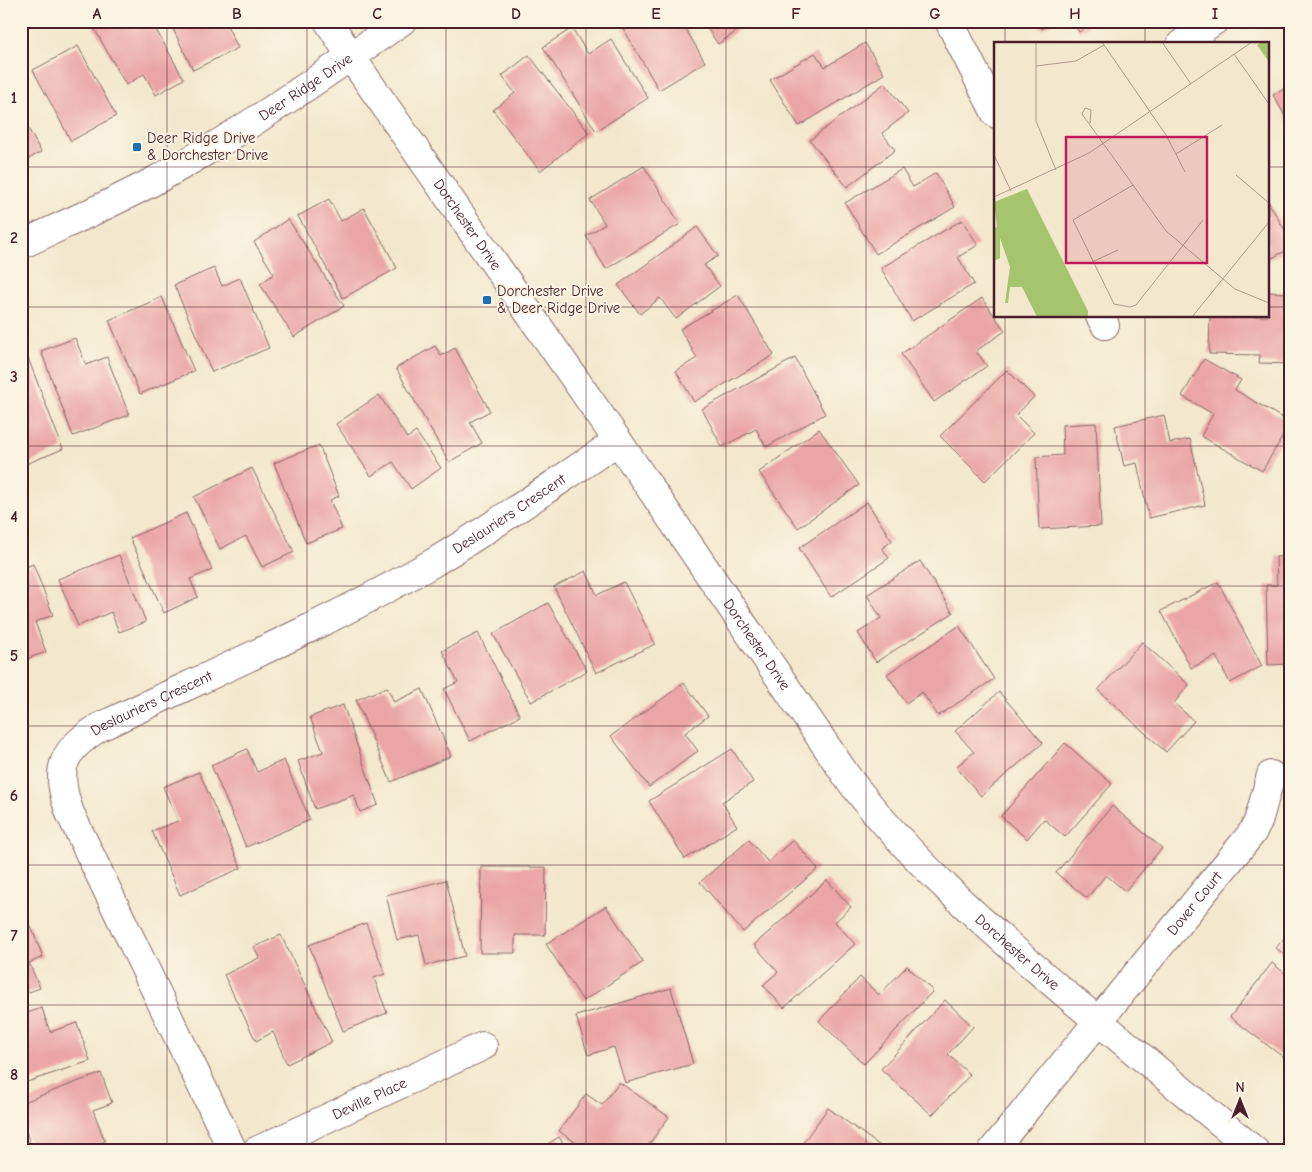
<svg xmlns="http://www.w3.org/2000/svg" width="1312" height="1172" viewBox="0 0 1312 1172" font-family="'Comic Neue',sans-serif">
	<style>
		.building { fill: #eaa6a4 }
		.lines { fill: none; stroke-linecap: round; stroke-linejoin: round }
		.minor-casing { stroke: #856564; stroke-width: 30 }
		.tertiary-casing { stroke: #856564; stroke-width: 30 }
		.minor { stroke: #fff; stroke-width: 28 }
		.tertiary { stroke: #fff; stroke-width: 28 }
		.grid { fill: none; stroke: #4a1f2b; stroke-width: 1; stroke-opacity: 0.55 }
		.poi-dot { fill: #1f6fb2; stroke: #fcf5e5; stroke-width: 2 }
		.labels { text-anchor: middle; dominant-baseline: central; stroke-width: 4; stroke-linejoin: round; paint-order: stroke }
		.street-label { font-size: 15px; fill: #4a1f2b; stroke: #fcf5e5 }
		.poi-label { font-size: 15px; fill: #4a1f2b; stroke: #fcf5e5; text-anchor: start }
		.inset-road { fill: none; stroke: #af988c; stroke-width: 1 }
		.view { fill: #c2185b; fill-opacity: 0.15; stroke: #c2185b; stroke-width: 2.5 }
		.inset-edge { fill: none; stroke: #4a1f2b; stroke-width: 2.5 }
		.neatline { fill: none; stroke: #4a1f2b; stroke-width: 2 }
		.grid-label { font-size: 16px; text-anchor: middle; font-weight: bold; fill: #4a1f2b }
	</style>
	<rect width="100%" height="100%" fill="#fcf5e5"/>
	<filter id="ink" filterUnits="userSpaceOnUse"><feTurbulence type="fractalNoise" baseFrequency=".02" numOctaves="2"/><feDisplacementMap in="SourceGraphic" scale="10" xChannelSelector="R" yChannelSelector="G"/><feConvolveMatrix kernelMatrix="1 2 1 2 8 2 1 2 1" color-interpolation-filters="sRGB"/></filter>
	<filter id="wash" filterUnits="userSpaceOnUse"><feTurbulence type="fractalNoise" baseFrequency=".0096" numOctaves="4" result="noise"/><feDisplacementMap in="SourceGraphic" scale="20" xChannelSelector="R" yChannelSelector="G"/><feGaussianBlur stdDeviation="1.12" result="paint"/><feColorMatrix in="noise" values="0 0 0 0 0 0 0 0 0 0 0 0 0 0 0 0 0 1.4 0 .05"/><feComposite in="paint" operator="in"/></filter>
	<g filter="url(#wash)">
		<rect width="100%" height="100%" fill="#f3e8cd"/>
		<g id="blocks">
			<path class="building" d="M90 21H151L184 79 156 95 144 74 126 85Z
				M169 21H225L238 48 193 70Z
				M633 21H681L705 62 659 90 623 28Z
				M702 21H752L718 44Z
				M1037 21H1055L1042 29Z
				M1072 21H1095L1079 32Z
				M572 28 588 54 611 39 648 98 596 131 543 47Z
				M865 43 884 74 799 126 770 80 815 53 825 67Z
				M78 46 116 116 71 141 33 70Z
				M529 55 589 133 540 171 493 110 515 93 502 76Z
				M885 83 908 113 882 133 895 150 847 187 810 140Z
				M1291 85V126L1273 95Z
				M21 115 41 152 21 163Z
				M644 166 680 224 606 269 586 236 605 224 590 200Z
				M902 169 913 187 936 173 955 207 876 254 845 203Z
				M329 199 341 221 364 208 397 268 343 298 298 216Z
				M1268 201 1291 241V248L1268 260Z
				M288 219 344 306 294 337 260 284 274 274 254 242Z
				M962 220 978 245 958 257 974 284 912 321 881 268Z
				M697 227 718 256 704 265 720 286 676 319 660 298 640 314 618 285Z
				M214 268 222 286 240 278 269 348 212 372 174 285Z
				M1268 292 1291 293V364L1259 363 1260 355 1209 354 1210 316H1268Z
				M738 295 774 355 694 402 676 371 697 358 680 329Z
				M162 297 194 371 140 394 109 320Z
				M982 298 1005 331 976 351 987 366 934 402 901 354Z
				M75 338 86 365 107 357 129 415 73 436 41 351Z
				M435 346 441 356 455 348 490 411 470 422 482 443 449 462 396 368Z
				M28 358 63 449 21 466V360Z
				M795 358 825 414 766 447 756 429 722 447 702 409Z
				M1204 359 1241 380 1235 390 1291 423 1262 471 1201 436 1213 414 1182 396Z
				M1007 370 1034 397 1016 415 1034 433 985 481 940 436Z
				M379 395 407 438 416 432 441 468 411 489 393 462 371 476 336 424Z
				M1164 415 1170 443 1190 439 1205 505 1149 518 1137 463 1124 466 1115 426Z
				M1096 423 1101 526 1039 529 1036 457 1063 455 1062 425Z
				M819 429 859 485 798 528 759 472Z
				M319 445 339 496 330 500 342 529 306 543 274 463Z
				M252 468 294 552 262 567 246 536 220 549 194 497Z
				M867 502 892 541 882 548 889 558 831 597 799 548Z
				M186 513 212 570 190 579 198 597 164 613 130 538Z
				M119 555 146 622 119 632 111 612 78 626 58 579Z
				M1291 556V664L1268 665 1266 585H1277L1276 557Z
				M920 561 953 613 876 662 858 633 881 618 867 595Z
				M33 564 53 615 35 622 46 652 21 661V569Z
				M586 571 597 595 624 582 655 644 596 673 554 587Z
				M1218 582 1262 666 1230 683 1216 656 1191 668 1161 611Z
				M548 603 587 671 531 702 493 634Z
				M959 626 994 679 938 716 922 692 906 703 887 674Z
				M478 633 520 716 470 741 444 689 458 682 442 651Z
				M1142 642 1189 685 1174 703 1194 721 1166 752 1098 690Z
				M684 683 708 716 685 733 698 751 649 787 611 736Z
				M387 687 394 702 422 689 451 756 391 782 356 700Z
				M999 692 1043 743 981 796 956 767 974 752 955 731Z
				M343 705 378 805 360 812 354 795 315 809 298 761 323 752 310 717Z
				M1065 743 1112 784 1065 837 1044 819 1027 839 1001 816Z
				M247 749 257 772 284 760 310 820 246 847 211 765Z
				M732 749 753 782 722 802 737 826 685 859 649 801Z
				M199 772 241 868 180 895 152 831 178 821 163 787Z
				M1112 806 1162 848 1125 891 1106 875 1087 898 1056 873Z
				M749 840 768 862 793 840 818 869 743 932 700 882Z
				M481 867H546L545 935H515V953H480Z
				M446 880 465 956 426 965 419 935 397 940 386 895Z
				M827 880 851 907 835 922 855 944 784 1008 763 985 778 972 754 945Z
				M606 906 643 962 583 1001 546 944Z
				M366 923 385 974 374 978 387 1013 343 1031 309 945Z
				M30 924 43 957 29 963 40 988 21 995V928Z
				M1291 930V960L1276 948Z
				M281 935 332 1042 287 1064 273 1032 256 1041 224 975 259 958 254 947Z
				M1272 963 1291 978V1063L1230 1017Z
				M907 966 933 991 864 1064 819 1021 860 977 879 995Z
				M671 988 693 1064 625 1083 614 1047 588 1055 576 1016Z
				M945 1000 973 1027 948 1054 970 1075 932 1115 881 1069Z
				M42 1008 50 1032 77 1023 90 1061 21 1084V1015Z
				M101 1073 112 1103 93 1110 105 1141 78 1151H33L21 1118V1103Z
				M619 1082 669 1117 644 1151H588L559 1131 586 1094 602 1105Z
				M828 1108 887 1151H797Z
				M559 1137 568 1151H536Z
				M113 1144 116 1151H100Z"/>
		</g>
	</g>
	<g filter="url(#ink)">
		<use href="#blocks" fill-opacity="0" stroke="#856564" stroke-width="1"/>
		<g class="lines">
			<defs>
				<g id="minor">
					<path d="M328 21 351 57"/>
					<path d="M949 21 996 114"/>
					<path d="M1181 44 1214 21"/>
					<path d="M1100 316 1105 325"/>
					<path id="s1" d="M233 1151 70 813C54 769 61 751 100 727 211 674 325 625 431 564 495 526 556 482 618 441"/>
					<path id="s2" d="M256 1151 483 1046"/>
					<path id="s3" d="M992 1151 1252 833 1258 822 1271 775"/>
				</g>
				<g id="tertiary">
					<path id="s4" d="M351 57 618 441 848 778C911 861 989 929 1068 996 1130 1048 1193 1099 1255 1151"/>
					<path id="s5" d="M21 245C65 224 111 204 154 181 240 134 321 77 402 21"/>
				</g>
			</defs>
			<use href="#minor" class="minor-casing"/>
			<use href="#tertiary" class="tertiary-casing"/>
			<use href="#minor" class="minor"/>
			<use href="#tertiary" class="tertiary"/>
		</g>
	</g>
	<path class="grid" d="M167 21V1151M307 21V1151M446 21V1151M586 21V1151M726 21V1151M866 21V1151M1005 21V44M1145 21V44M21 167H996M1268 167H1291M21 307H996M1268 307H1291M1005 316V1151M1145 316V1151M21 446H1291M21 586H1291M21 726H1291M21 865H1291M21 1005H1291"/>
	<g class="poi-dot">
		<rect x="132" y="142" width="10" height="10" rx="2.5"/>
		<rect x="482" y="295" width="10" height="10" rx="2.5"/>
	</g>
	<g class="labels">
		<g class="street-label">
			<text stroke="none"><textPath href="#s5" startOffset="326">Deer Ridge Drive</textPath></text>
			<text stroke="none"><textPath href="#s4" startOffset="204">Dorchester Drive</textPath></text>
			<text stroke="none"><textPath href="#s1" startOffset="940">Deslauriers Crescent</textPath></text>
			<text stroke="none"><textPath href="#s4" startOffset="714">Dorchester Drive</textPath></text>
			<text stroke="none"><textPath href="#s1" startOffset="535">Deslauriers Crescent</textPath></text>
			<text stroke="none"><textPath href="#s3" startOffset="320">Dover Court</textPath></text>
			<text stroke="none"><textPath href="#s4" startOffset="1119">Dorchester Drive</textPath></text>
			<text stroke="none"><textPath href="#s2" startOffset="125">Deville Place</textPath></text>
		</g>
		<g class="poi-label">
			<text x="147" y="138">Deer Ridge Drive<tspan x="147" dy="17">&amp; Dorchester Drive</tspan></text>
			<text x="497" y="291">Dorchester Drive<tspan x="497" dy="17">&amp; Deer Ridge Drive</tspan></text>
		</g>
	</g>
	<g transform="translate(994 42)">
		<rect width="275" height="275" fill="#f3e8cd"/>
		<path d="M268 0H275V20L263 3ZM33 147 94 269V275H43L28 245H16L14 261H11L16 225 6 196V216L0 219V187L3 185 0 160Z" fill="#a4c46d"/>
		<path class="inset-road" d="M42 0V79L62 128M108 0 172 93 191 130M168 0 197 42M240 12 275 62M42 24 82 19 110 3M96 81 97 68 91 66 88 72 172 189 241 247 275 261M182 112 228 83M0 113 17 149M242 133 275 161M139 143 79 178 120 262 136 265 142 263 209 178M0 155 95 111 258 0M98 220 124 208M198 275 275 180"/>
		<path class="view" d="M72 95H213V221H72Z"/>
		<rect width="275" height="275" class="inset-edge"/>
	</g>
	<rect width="1312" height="1172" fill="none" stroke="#fcf5e5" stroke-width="55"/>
	<g transform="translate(1240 1100)" stroke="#fcf5e5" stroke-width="4" paint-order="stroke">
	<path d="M0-4L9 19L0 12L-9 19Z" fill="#4a1f2b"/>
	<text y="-8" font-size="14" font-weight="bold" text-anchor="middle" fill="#4a1f2b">N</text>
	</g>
	<rect x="28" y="28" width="1256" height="1116" class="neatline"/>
	<g class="grid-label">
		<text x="97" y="19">A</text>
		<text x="237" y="19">B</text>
		<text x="377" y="19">C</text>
		<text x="516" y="19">D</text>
		<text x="656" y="19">E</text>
		<text x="796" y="19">F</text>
		<text x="935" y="19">G</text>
		<text x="1075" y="19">H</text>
		<text x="1215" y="19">I</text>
		<text x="14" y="103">1</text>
		<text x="14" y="243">2</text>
		<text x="14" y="382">3</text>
		<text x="14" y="522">4</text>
		<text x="14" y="661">5</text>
		<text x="14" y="801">6</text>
		<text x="14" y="941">7</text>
		<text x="14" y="1080">8</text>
	</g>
</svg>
